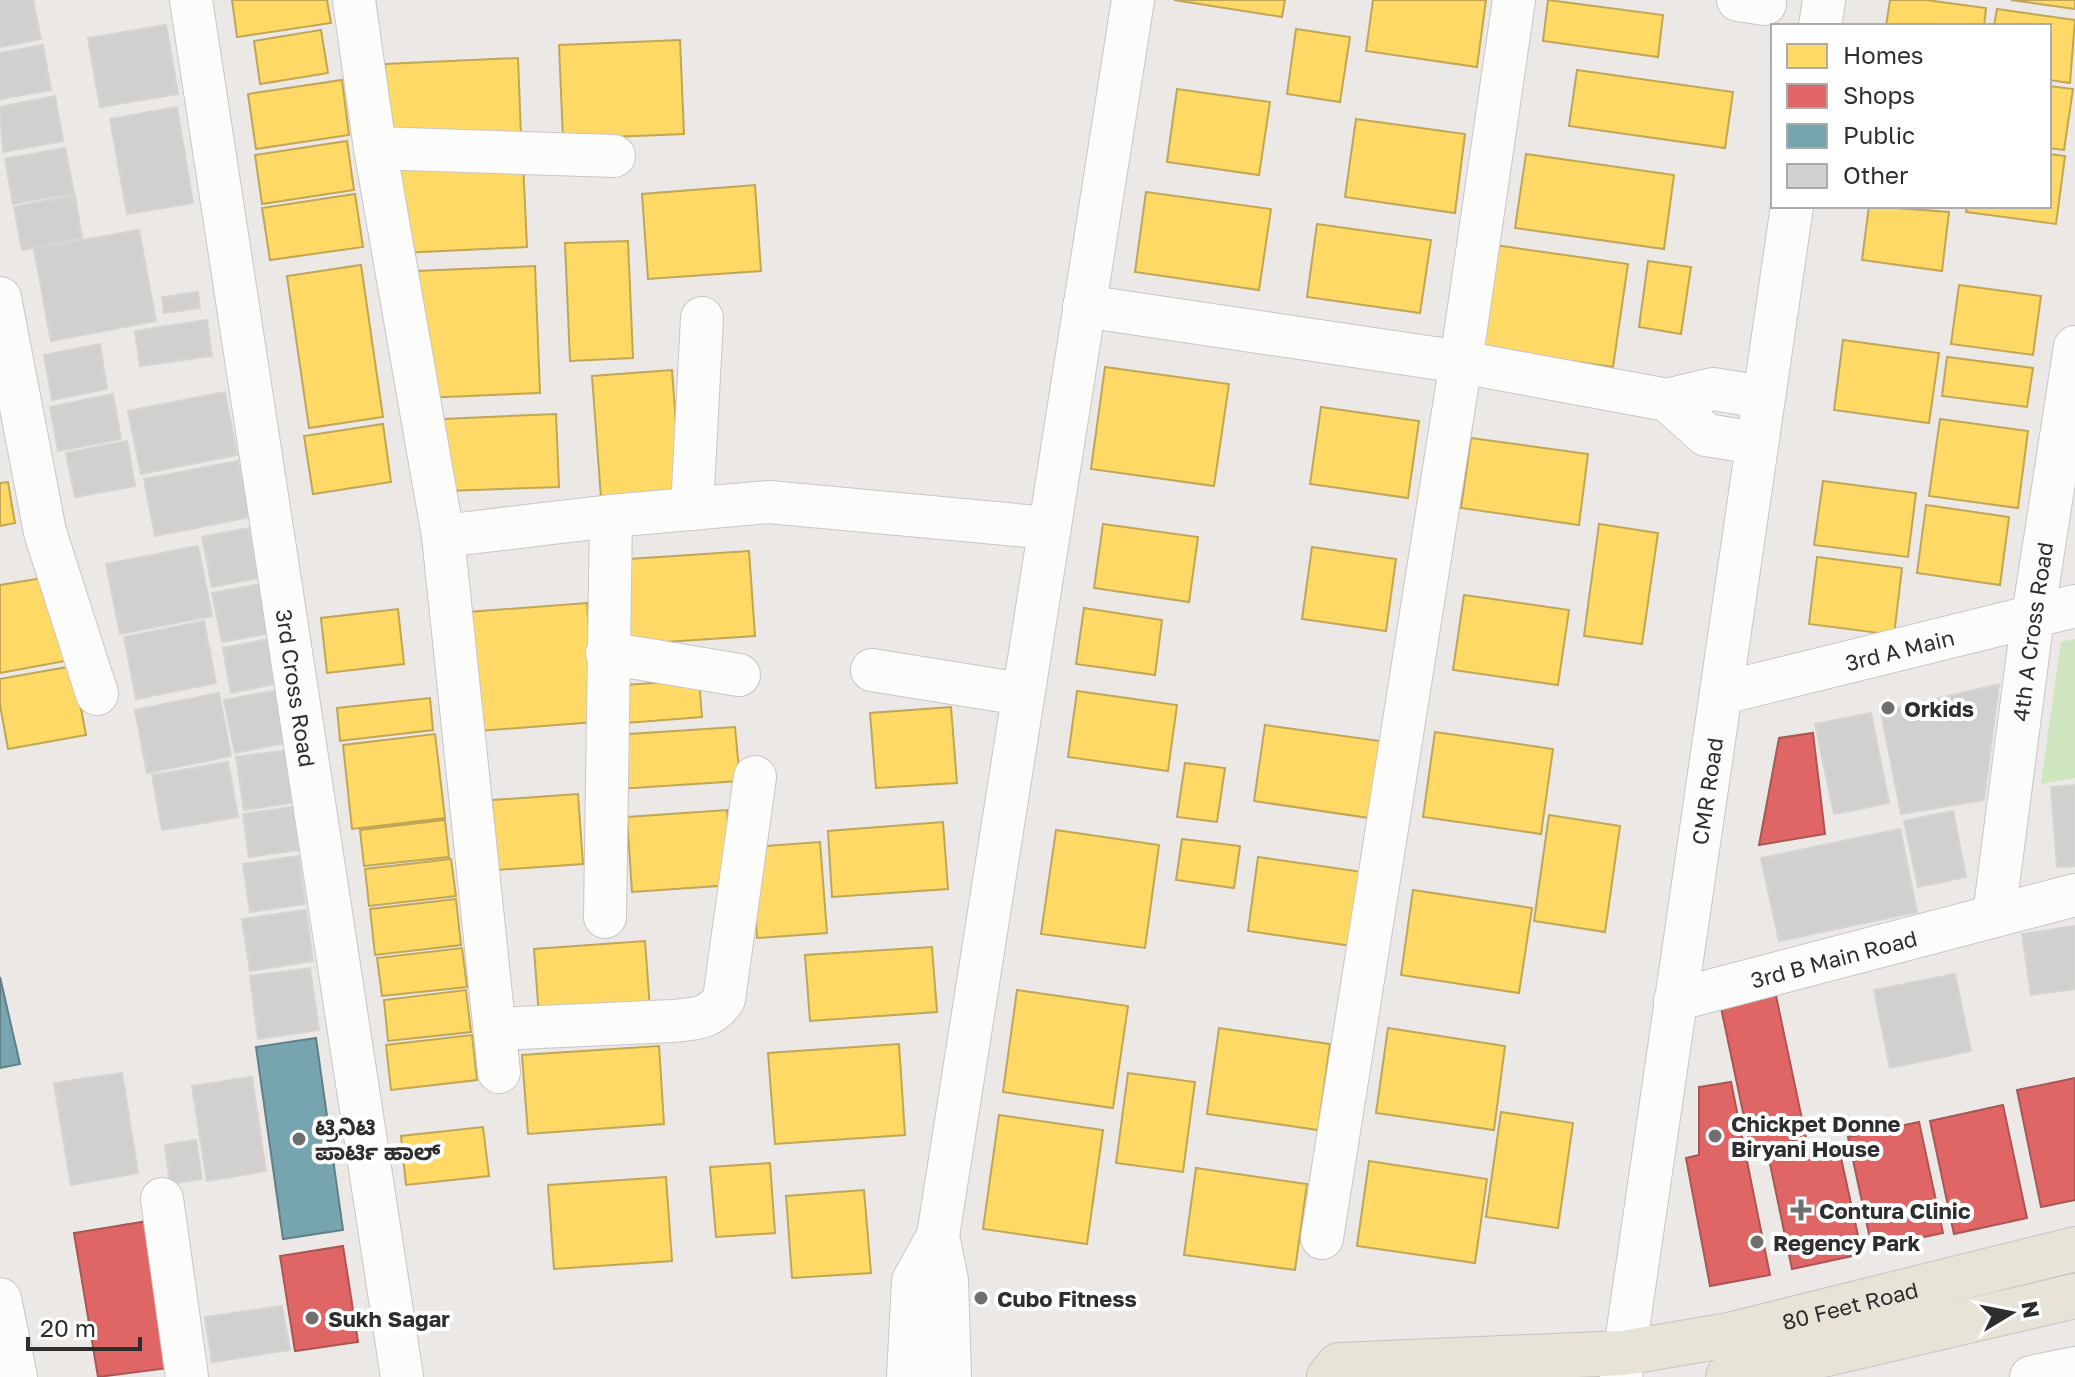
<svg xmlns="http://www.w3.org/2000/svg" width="2075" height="1377" viewBox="0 0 2075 1377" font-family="'Golos Text','Noto Sans Kannada',sans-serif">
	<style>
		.green { fill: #cee5c0 }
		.homes { fill: #ffd966; stroke: #c0a655; stroke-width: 2 }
		.shops { fill: #e06666; stroke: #ab5555; stroke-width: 2 }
		.public { fill: #76a5af; stroke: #608188; stroke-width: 2 }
		.building { fill: #d2d0ce; stroke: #d6d4d1; stroke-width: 2 }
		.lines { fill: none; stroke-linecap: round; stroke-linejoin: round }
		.minor-casing { stroke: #c8c6c7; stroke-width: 44 }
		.major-casing { stroke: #c6c5c4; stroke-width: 46 }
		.minor { stroke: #fcfcfb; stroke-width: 42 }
		.major { stroke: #e7e3d7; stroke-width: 44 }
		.poi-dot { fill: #706f6e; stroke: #fff; stroke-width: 3 }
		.labels { text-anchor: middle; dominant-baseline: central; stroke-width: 8; stroke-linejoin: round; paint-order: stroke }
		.street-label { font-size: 22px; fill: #2e2e2e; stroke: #fff }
		.poi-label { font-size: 22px; font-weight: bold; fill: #2e2e2e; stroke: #fff; text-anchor: start }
	</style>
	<rect width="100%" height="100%" fill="#ebe8e5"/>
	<path class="green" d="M2075 639V778L2041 784 2061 642Z"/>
	<path class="homes" d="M232 0H327L331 23 237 37Z
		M1174 0H1285L1282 17Z
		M1373 0H1486L1477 67 1366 51Z
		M1548 0 1663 15 1658 57 1543 41Z
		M1890 0H1926L1986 8 1984 26H1886Z
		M2011 0H2075V9Z
		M1997 9 2075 20 2070 83 2049 80V26H1994Z
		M1296 29 1350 37 1340 102 1287 94Z
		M321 30 328 73 260 84 254 41Z
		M680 40 684 134 563 139 559 45Z
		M518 58 521 136 388 142 385 64Z
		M1577 70 1733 92 1725 148 1569 126Z
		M342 80 349 135 256 149 248 94Z
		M2049 86 2073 89 2064 150 2049 148Z
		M1177 89 1270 102 1259 175 1167 162Z
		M1356 119 1465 134 1455 213 1345 197Z
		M347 141 354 190 262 204 255 155Z
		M1526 154 1674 175 1664 249 1515 228Z
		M2049 154 2065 156 2056 224 1966 212 1967 206H2049Z
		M523 162 527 247 402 253 399 167Z
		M755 185 761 271 648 279 642 194Z
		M1146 192 1271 209 1259 290 1135 272Z
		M355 194 363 247 270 260 262 208Z
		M1869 206 1949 212 1942 271 1862 260Z
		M1317 224 1431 240 1420 313 1307 297Z
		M628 241 633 358 570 361 565 243Z
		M1495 245 1628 264 1613 367 1481 348Z
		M1648 261 1691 267 1681 334 1639 327Z
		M361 265 383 417 309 428 287 276Z
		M535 266 540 393 422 398 416 271Z
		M1959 285 2041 296 2033 355 1951 344Z
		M1843 340 1939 353 1929 423 1834 410Z
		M1947 357 2033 368 2027 407 1942 396Z
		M1105 367 1229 384 1214 486 1091 469Z
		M672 370 681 492 601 498 592 376Z
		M1321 407 1419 421 1408 498 1310 484Z
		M556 414 559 487 446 491 443 419Z
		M1940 419 2028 431 2018 508 1929 496Z
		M383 424 391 482 313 494 304 436Z
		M1471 438 1588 454 1579 525 1461 508Z
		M1823 481 1916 493 1908 557 1814 545Z
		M8 482 15 523 0 526V483Z
		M1926 505 2009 517 2000 585 1917 573Z
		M1103 524 1198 537 1189 602 1094 588Z
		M1599 524 1658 533 1642 644 1584 636Z
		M1312 547 1396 559 1386 631 1302 619Z
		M749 551 755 636 620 645 614 560Z
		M1817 557 1902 568 1894 635 1809 624Z
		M49 577 65 661 0 673V585Z
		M1464 595 1569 610 1558 685 1453 670Z
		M587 603 595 722 477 731 468 612Z
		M1084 608 1162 620 1155 675 1076 664Z
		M398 609 404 664 327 673 321 618Z
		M73 666 86 735 8 749 0 705V679Z
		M699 680 702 717 626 723 624 685Z
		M1077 691 1177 705 1168 771 1068 757Z
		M430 698 433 730 340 741 337 708Z
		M951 707 957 783 876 788 870 713Z
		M1265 725 1380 741 1369 818 1254 801Z
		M735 727 740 781 618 789 614 735Z
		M1435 732 1553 749 1541 834 1423 817Z
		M435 734 445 818 352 829 343 745Z
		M1185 763 1225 768 1217 822 1177 817Z
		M578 794 583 864 497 870 492 800Z
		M727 810 732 885 632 892 627 817Z
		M1549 815 1620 826 1605 932 1534 921Z
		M445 820 449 857 364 866 360 830Z
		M943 822 948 889 832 897 828 831Z
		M1056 830 1159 845 1145 948 1041 934Z
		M1182 839 1240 846 1234 888 1176 880Z
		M820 842 827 933 757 938 751 847Z
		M1258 857 1363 872 1352 946 1248 931Z
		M451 859 456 896 369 906 365 869Z
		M1413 890 1532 908 1519 993 1401 975Z
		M456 899 461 945 375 955 370 909Z
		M645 941 650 1009 539 1017 534 949Z
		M932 947 937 1012 810 1021 805 955Z
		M462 948 467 987 382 996 377 958Z
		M466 990 471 1032 388 1041 384 1000Z
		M1017 990 1128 1006 1113 1108 1003 1092Z
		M1219 1028 1330 1044 1318 1130 1207 1114Z
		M1388 1028 1505 1046 1494 1130 1376 1113Z
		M472 1035 477 1080 391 1090 386 1045Z
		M899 1044 905 1135 775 1144 768 1053Z
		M659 1046 664 1124 528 1134 522 1055Z
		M1128 1073 1195 1082 1183 1172 1116 1163Z
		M1501 1112 1573 1123 1558 1228 1486 1217Z
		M999 1115 1103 1130 1087 1244 983 1229Z
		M483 1127 489 1176 406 1185 401 1136Z
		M1369 1161 1487 1179 1475 1263 1357 1246Z
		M770 1163 775 1233 716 1237 710 1167Z
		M1196 1168 1307 1184 1295 1270 1184 1255Z
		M666 1177 672 1261 554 1269 548 1185Z
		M864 1190 871 1273 792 1278 786 1196Z"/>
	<path class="shops" d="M1813 733 1825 834 1759 845 1779 738Z
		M1775 991 1806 1138 1751 1150 1720 1003Z
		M2075 1078V1200L2041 1207 2017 1090Z
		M1731 1082 1770 1275 1710 1286 1686 1158 1699 1155V1087Z
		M2003 1105 2027 1218 1954 1234 1930 1121Z
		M1919 1122 1943 1233 1872 1248 1848 1137Z
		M1838 1144 1862 1254 1792 1269 1769 1159Z
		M160 1219 184 1366 98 1377 74 1233Z
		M343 1246 358 1342 295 1351 280 1256Z"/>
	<path class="public" d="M0 977 20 1064 0 1068Z
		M316 1038 343 1230 283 1239 256 1047Z"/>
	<path class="building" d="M33 0 41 39 0 47V1Z
		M166 25 178 94 100 107 88 38Z
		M43 45 51 90 0 99V53Z
		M55 96 63 141 3 152 0 107Z
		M177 107 193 203 127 214 110 119Z
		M65 148 74 193 13 204 5 159Z
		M75 195 82 238 22 250 14 207Z
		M139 230 156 321 51 341 34 249Z
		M198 292 200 308 164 313 162 297Z
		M207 320 212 356 140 366 135 331Z
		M100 344 107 389 52 400 44 355Z
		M225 392 237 455 141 474 128 411Z
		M113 394 121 439 58 451 50 407Z
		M127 441 135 486 75 497 66 453Z
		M238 461 250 517 155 536 144 479Z
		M249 528 259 578 212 587 202 537Z
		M198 546 212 616 120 634 106 564Z
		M260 584 270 633 222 642 212 593Z
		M204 621 216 683 136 699 124 637Z
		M274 638 283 682 231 693 223 648Z
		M1999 684 1984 800 1901 814 1881 712Z
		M278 690 289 742 235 753 224 700Z
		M219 693 231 756 147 773 135 710Z
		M1871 713 1889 803 1834 814 1815 724Z
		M289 750 296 802 244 810 236 757Z
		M228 762 238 817 162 830 152 775Z
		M2075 785V866L2057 867 2051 787Z
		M293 807 299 850 249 857 243 814Z
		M1953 811 1966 877 1918 887 1904 821Z
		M1900 829 1917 912 1779 941 1761 858Z
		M299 856 305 904 250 912 243 864Z
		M306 910 313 961 250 971 242 919Z
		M2075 926V989L2031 995 2022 934Z
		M310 968 319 1030 258 1039 250 976Z
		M1955 974 1971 1051 1890 1068 1874 990Z
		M122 1073 138 1173 71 1185 54 1083Z
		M252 1077 266 1171 207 1181 192 1086Z
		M196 1140 202 1179 170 1184 165 1145Z
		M282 1306 290 1350 212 1362 205 1317Z"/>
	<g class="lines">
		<defs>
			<g id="minor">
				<path id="s1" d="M191 0 402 1377"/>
				<path d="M354 0 375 148 443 536 499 1072"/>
				<path d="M1738 0 1765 4"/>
				<path d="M1820 26 1824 0"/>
				<path d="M375 148 614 156"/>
				<path d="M0 298 45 532 97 694"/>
				<path d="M1084 306 1461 362 1667 400"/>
				<path d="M1756 443 1706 435 1667 400 1713 389 1763 397"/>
				<path d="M692 509 702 318"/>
				<path d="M443 536 611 516 769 502 1048 528"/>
				<path d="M607 653 739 675"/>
				<path d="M872 670 1021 694"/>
				<path id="s2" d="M1723 693 2075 606"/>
				<path id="s3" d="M1994 915 2033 616 2075 347"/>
				<path d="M605 917 611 516"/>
				<path id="s4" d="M1675 1000 2075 895"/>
				<path d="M497 1029 672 1021C695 1019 711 1019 724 999L755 777"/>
				<path d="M162 1199 187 1377"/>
				<path d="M938 1236 1133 0"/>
				<path d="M1322 1238 1461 362 1514 0"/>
				<path d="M0 1299 16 1377"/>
				<path d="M908 1377 913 1281 938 1236 947 1280 950 1377"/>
				<path id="s5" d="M1621 1377 1792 206"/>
				<path d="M2031 1377 2075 1368"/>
			</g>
			<g id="major">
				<path id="s6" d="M1329 1377 1339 1365 1623 1353 1729 1335 2075 1249"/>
				<path d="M1728 1377 2075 1296"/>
			</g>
		</defs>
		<use href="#minor" class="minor-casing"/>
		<use href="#major" class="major-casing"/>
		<use href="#minor" class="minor"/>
		<use href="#major" class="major"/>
	</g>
	<g class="poi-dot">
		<circle cx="1888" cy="708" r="8"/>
		<circle cx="1715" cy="1136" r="8"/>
		<circle cx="299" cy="1139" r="8"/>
		<path d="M1797 1198h8v8h8v8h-8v8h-8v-8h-8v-8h8z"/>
		<circle cx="1757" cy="1242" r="8"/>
		<circle cx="981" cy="1298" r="8"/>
		<circle cx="312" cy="1318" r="8"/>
	</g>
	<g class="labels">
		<g class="street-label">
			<text stroke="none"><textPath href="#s3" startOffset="286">4th A Cross Road</textPath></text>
			<text stroke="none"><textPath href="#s2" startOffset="182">3rd A Main</textPath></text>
			<text stroke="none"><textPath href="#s1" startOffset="696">3rd Cross Road</textPath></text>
			<text stroke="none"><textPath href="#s5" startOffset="592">CMR Road</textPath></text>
			<text stroke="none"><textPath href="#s4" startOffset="164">3rd B Main Road</textPath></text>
			<text stroke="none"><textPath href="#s6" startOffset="532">80 Feet Road</textPath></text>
		</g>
		<g class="poi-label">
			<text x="1904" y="708">Orkids</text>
			<text x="1731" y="1123">Chickpet Donne<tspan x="1731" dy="25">Biryani House</tspan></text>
			<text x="315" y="1126">ಟ್ರಿನಿಟಿ<tspan x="315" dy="25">ಪಾರ್ಟಿ ಹಾಲ್</tspan></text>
			<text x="1819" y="1210">Contura Clinic</text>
			<text x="1773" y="1242">Regency Park</text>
			<text x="997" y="1298">Cubo Fitness</text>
			<text x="328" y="1318">Sukh Sagar</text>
		</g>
	</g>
	<rect x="1771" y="24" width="280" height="184" fill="#ffffff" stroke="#ababab" stroke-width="2"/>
	<rect x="1787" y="44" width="40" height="24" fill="#ffd966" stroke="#ababab" stroke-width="2"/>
	<text x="1843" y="64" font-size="24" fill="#2e2e2e">Homes</text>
	<rect x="1787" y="84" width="40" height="24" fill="#e06666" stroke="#ababab" stroke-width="2"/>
	<text x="1843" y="104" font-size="24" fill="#2e2e2e">Shops</text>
	<rect x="1787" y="124" width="40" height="24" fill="#76a5af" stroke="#ababab" stroke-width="2"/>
	<text x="1843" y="144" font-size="24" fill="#2e2e2e">Public</text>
	<rect x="1787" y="164" width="40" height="24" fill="#d2d0ce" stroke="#ababab" stroke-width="2"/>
	<text x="1843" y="184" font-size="24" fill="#2e2e2e">Other</text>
	<g transform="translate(2011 1313) rotate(80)" stroke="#ffffff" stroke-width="6" paint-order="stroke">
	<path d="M0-6L14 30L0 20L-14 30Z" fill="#2e2e2e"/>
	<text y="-12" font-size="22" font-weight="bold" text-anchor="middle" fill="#2e2e2e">N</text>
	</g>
	<path d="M28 1337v12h112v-12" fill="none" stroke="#2e2e2e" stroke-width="4"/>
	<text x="40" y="1337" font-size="24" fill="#2e2e2e" stroke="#ffffff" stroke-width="6" paint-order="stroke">20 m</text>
</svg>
